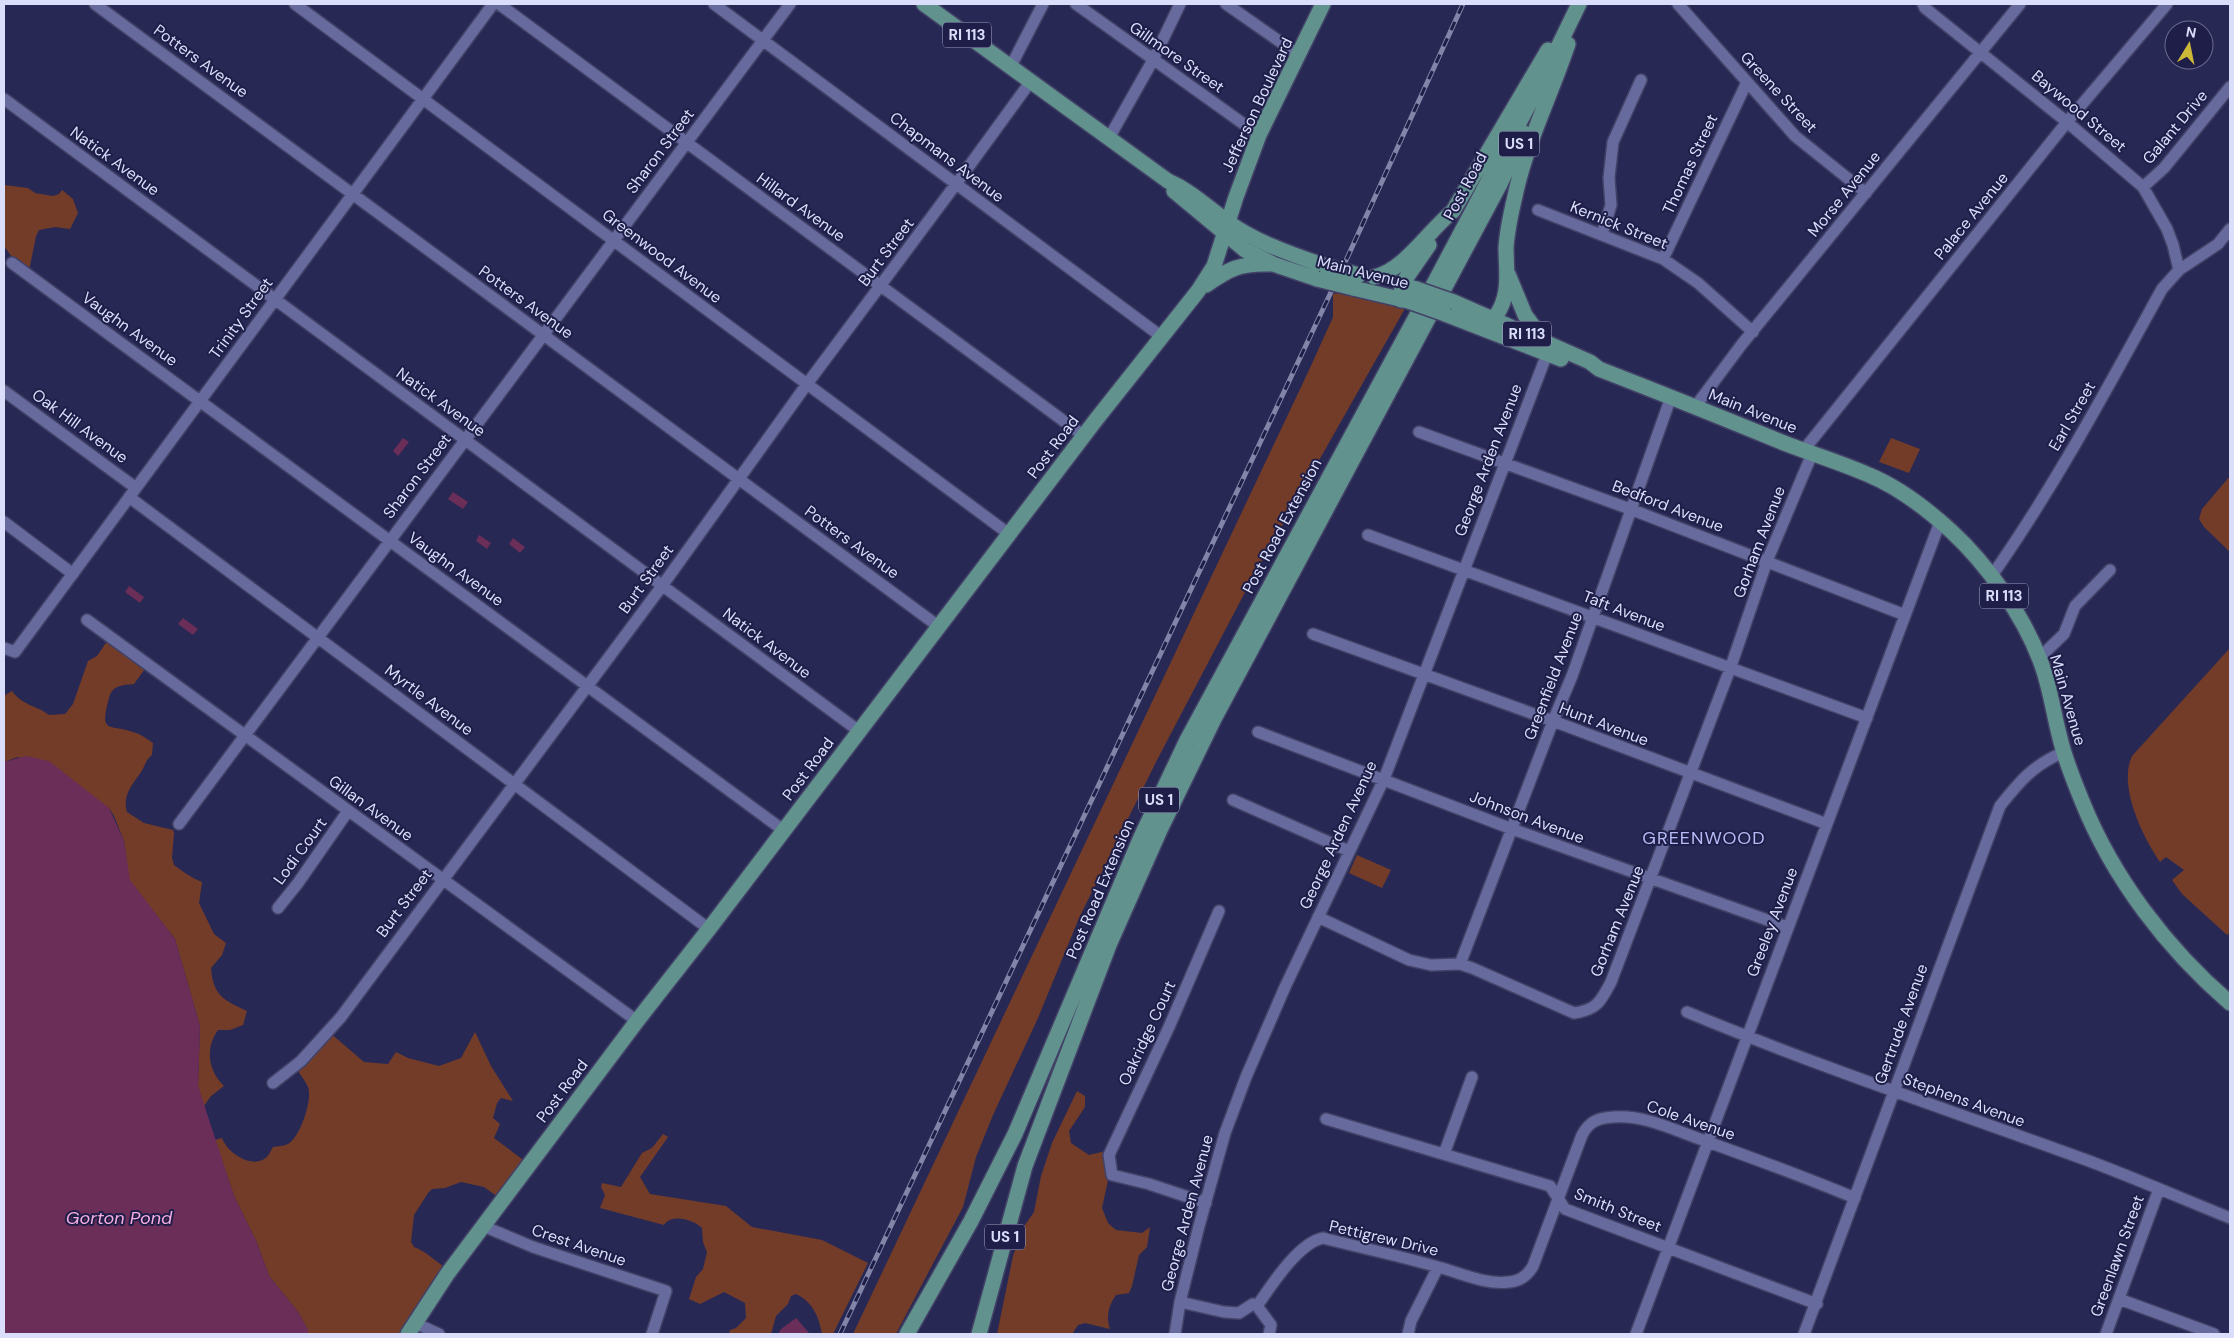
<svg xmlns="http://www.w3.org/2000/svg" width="2234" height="1338" viewBox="0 0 2234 1338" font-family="'DM Sans',sans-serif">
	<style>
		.green { fill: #733c29 }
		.water { fill: #6a2e58 }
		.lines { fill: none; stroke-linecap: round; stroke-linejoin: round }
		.minor-casing { stroke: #424167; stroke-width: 14 }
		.major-casing { stroke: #424167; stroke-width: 18 }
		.minor { stroke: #666a9c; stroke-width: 11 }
		.major { stroke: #61928e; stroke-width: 15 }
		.rail-casing { stroke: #8284a8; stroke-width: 5 }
		.rail { stroke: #1e1e49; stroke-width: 3; stroke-dasharray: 9; stroke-linecap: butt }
		.major-bridge-casing { stroke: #424167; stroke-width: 18; stroke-linecap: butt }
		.major-bridge { stroke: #61928e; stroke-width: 15 }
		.labels { text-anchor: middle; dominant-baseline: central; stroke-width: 4; stroke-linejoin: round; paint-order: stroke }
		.shield { fill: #1e1e49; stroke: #a2a4c5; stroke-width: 1 }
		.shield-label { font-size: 15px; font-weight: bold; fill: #dadefa }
		.street-label { font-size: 16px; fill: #dadefa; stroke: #1e1e49 }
		.neighbourhood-label { font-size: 18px; letter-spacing: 1px; fill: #b6bbf3; stroke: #1e1e49 }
		.water-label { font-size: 18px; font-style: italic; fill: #f8aedf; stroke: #1e1e49 }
	</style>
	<rect width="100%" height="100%" fill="#282854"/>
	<path class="green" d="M4 185 28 188 35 193 53 196 59 194 62 190 73 199 78 213 70 229 55 227 39 230 36 236 29 271 17 264 4 246Z
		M1352 291 1407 305 1253 577 1156 762 1079 918 1038 1018 993 1115 976 1157 963 1207 899 1328 896 1334H853L1310 368 1333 317V294Z
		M1891 438 1920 449 1909 473 1879 462Z
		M2230 476V552L2204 527 2199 519 2202 509Z
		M110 637 147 666 134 684C123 685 112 685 109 698 99 736 109 723 136 733 142 735 147 739 153 743L152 755C146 759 145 766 141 772 132 785 122 796 127 812L144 823 173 830 174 833 172 858 174 865C183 872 192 878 202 882L199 903 214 934 226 943 222 955 211 968C213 995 223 1000 247 1011L243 1025 230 1030H218C205 1048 208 1071 224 1086L211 1096 204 1106 198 1086 200 1026 175 939 129 880 124 841 114 816 109 808 18 757 4 762V696L12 691C23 706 36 705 49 715L65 714 73 704 88 661 97 656Z
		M2230 648V933L2227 935 2182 894 2172 880 2184 870 2166 857 2160 862C2142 836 2118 786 2132 756Z
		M1357 855 1391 870 1382 888 1349 873Z
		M329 1032 364 1062 388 1064 396 1052 408 1058 439 1066 461 1058 475 1032 491 1066 513 1101 501 1098 497 1103 493 1118 500 1124 494 1138 527 1163 502 1200 484 1187 461 1182 445 1188 432 1189 428 1193 414 1215 411 1242 414 1247C427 1252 436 1262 449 1270L408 1334H308V1330L298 1312 269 1276 257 1243 234 1196 215 1140 222 1138C227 1153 253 1170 267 1157 269 1155 271 1150 273 1147 278 1146 284 1146 288 1144 300 1138 313 1099 308 1087 305 1080 299 1073 295 1067Z
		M1077 1091 1085 1096V1107L1069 1131 1071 1143 1089 1155 1110 1150V1171L1102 1208 1108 1223 1116 1230 1142 1233 1150 1227 1147 1247 1139 1255 1132 1286 1129 1293 1116 1295C1108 1306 1106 1317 1110 1329L1085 1323 1078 1325 1072 1334H997L1013 1256 1023 1228 1034 1212 1041 1176 1052 1143Z
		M663 1134 668 1137 640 1177 650 1194 726 1206 752 1227 822 1240 868 1263 833 1334H822C819 1317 813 1302 796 1294L791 1296 788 1304 776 1316 771 1334H729L730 1330 736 1328 746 1318 745 1303 724 1292 700 1304 689 1299 696 1277 703 1269 707 1252 703 1242 702 1228C694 1220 672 1213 664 1225L600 1208 605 1195 601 1187 602 1183 621 1187 642 1153 652 1148Z"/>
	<path class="water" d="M403 438 409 442 398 456 393 451Z
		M453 492 468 502 463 509 448 499Z
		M479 535 491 543 487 549 476 541Z
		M513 538 525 547 520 553 509 544Z
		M129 586 144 597 140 603 125 592Z
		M183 618 198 629 193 635 178 624Z
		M26 756 49 761 109 808 124 841 130 880 175 939 200 1026 198 1086 234 1196 257 1243 269 1276 298 1312 308 1330V1334H4V762Z
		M796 1318 810 1334H778L781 1329Z"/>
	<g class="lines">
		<defs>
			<path id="minor" d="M95 4 938 626
				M295 4 1009 534
				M499 4 1084 436
				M714 4 1162 337
				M1076 4 1259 135
				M1226 4 1299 55
				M1678 4 1795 136 1866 193
				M1923 4 1925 8 2067 122 2143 187 2167 229 2173 245 2179 270
				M1011 66 1043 4
				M4 99 859 731
				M1109 138 1153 60 1180 4
				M2143 187 2164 168 2230 87
				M1538 210 1663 259 1698 283 1753 332
				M1602 234 1611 205 1609 178 1613 142 1641 80
				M1663 259 1747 82
				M12 263 783 830
				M4 391 136 488
				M1695 407 1742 344 2020 4
				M1419 432 1630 509 1905 615
				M1803 451 2067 122 2167 4
				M129 497 709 929
				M4 522 73 574
				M1368 535 1867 718
				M1991 577C2055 486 2108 387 2162 289L2179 270 2218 244 2230 229
				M87 620 637 1021
				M1313 634 1553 721 1827 824
				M4 648 15 652 493 4
				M2039 658 2064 634 2075 606 2110 570
				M1258 732 1512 829 1787 927
				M1233 800 1349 851
				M179 824 790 4
				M278 908 298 883 348 811
				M1318 917 1409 960 1431 965 1460 964 1472 968 1574 1013C1597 1010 1601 1001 1611 982L1730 669 1767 561 1812 454
				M1460 964 1553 721 1572 676 1671 397
				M1687 1012C1819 1067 1955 1112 2089 1161 2137 1179 2183 1199 2230 1218
				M273 1083 301 1061 341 1017 662 586 807 384 956 184 1031 81
				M1326 1119 1550 1186 1565 1209 1817 1304
				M1444 1154 1472 1077
				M1206 1203 1149 1184 1112 1175 1109 1155 1169 1027 1219 911
				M483 1226 533 1247 666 1291 652 1334
				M2119 1299 2214 1334
				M1180 1302 1224 1312 1239 1313 1253 1304 1257 1306
				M1257 1306C1271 1286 1298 1243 1323 1238 1362 1248 1400 1256 1438 1267 1461 1273 1485 1285 1509 1282 1520 1281 1528 1275 1533 1266L1582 1135C1589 1122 1597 1118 1613 1117 1645 1114 1678 1132 1708 1142 1758 1160 1807 1178 1855 1198
				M1257 1306 1271 1325 1269 1334
				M415 1323 439 1334
				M1175 1334 1180 1302 1199 1226 1225 1133 1246 1077 1285 987 1384 779 1547 354
				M1408 1334 1411 1321 1438 1267
				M1636 1334 1940 522
				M1804 1334 2000 806C2020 781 2033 765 2064 752
				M2106 1334 2159 1189"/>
			<path id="major" d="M924 4 1168 181C1191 191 1207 207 1228 222 1257 243 1292 254 1325 266
				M1174 191 1245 250 1273 264 1317 279
				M1508 274 1525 315 1544 341
				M1374 277C1405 270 1428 231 1453 211L1548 50
				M1206 285C1229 269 1240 263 1269 264
				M1353 288 1408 301
				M1401 300 1402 284 1429 245
				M1454 302 1590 362 1599 369C1661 393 1723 418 1784 443 1812 454 1842 463 1869 475 1898 487 1928 510 1951 531 1987 564 2023 615 2040 660 2050 685 2053 712 2060 738 2065 760 2074 781 2082 801 2113 878 2167 949 2230 1003
				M1445 314 1561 359
				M1469 323C1483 323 1493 323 1500 309 1510 290 1506 268 1506 248 1507 231 1511 213 1515 196 1526 144 1551 95 1568 44
				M408 1334 448 1273 637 1021 709 929 1095 421 1198 291 1214 266 1236 197 1259 135 1323 4
				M907 1334 971 1221 1015 1134 1141 837 1187 740 1437 278 1544 76 1579 4
				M979 1334 1025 1166 1109 945 1160 830 1214 719 1500 184 1524 133"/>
		</defs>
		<use href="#minor" class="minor-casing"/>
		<use href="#major" class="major-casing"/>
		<use href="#minor" class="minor"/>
		<use href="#major" class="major"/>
		<defs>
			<path id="rail" d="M840 1334 1348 256 1463 4"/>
		</defs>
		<use href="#rail" class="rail-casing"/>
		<use href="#rail" class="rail"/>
		<defs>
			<path id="major-bridge" d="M1325 266 1359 275
				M1317 279 1353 288
				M1414 288 1454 302
				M1408 301 1445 314"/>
		</defs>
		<use href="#major-bridge" class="major-bridge-casing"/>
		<use href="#major-bridge" class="major-bridge"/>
	</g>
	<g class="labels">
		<g class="shield">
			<rect x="943" y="22.5" width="48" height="25" rx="4"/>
			<rect x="1499" y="131.5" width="40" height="25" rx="4"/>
			<rect x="1503" y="321.5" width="48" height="25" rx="4"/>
			<rect x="1980" y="583.5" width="48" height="25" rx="4"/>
			<rect x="1139" y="787.5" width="40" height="25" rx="4"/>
			<rect x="985" y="1224.5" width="40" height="25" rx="4"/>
		</g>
		<g class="shield-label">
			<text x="967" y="35">RI 113</text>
			<text x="1519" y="144">US 1</text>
			<text x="1527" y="334">RI 113</text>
			<text x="2004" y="596">RI 113</text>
			<text x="1159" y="800">US 1</text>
			<text x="1005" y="1237">US 1</text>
		</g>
		<g class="street-label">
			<text transform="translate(1177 57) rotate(35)">Gillmore Street</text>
			<text transform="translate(201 61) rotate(36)">Potters Avenue</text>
			<text transform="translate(1779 92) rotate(47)">Greene Street</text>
			<text transform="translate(1257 105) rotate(-65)">Jefferson Boulevard</text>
			<text transform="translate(2079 111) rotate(40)">Baywood Street</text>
			<text transform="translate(2175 127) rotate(-50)">Galant Drive</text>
			<text transform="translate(660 151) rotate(-53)">Sharon Street</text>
			<text transform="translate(947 157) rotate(37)">Chapmans Avenue</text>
			<text transform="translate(115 161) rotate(36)">Natick Avenue</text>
			<text transform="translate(1690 164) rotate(-65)">Thomas Street</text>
			<text transform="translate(1465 186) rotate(-62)">Post Road</text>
			<text transform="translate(1844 194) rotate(-51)">Morse Avenue</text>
			<text transform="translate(801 207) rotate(36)">Hillard Avenue</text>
			<text transform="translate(1971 216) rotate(-51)">Palace Avenue</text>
			<text transform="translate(1619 225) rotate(22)">Kernick Street</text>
			<text transform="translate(886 252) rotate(-53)">Burt Street</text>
			<text transform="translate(662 256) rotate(37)">Greenwood Avenue</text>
			<text transform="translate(1363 272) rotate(14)">Main Avenue</text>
			<text transform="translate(526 302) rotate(36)">Potters Avenue</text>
			<text transform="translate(241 318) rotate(-54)">Trinity Street</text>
			<text transform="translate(130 329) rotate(36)">Vaughn Avenue</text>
			<text transform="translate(441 402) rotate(36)">Natick Avenue</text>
			<text transform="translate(1753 411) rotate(22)">Main Avenue</text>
			<text transform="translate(2072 416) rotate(-60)">Earl Street</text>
			<text transform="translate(80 426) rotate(36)">Oak Hill Avenue</text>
			<text transform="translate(1053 447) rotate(-53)">Post Road</text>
			<text transform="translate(1488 460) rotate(-69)">George Arden Avenue</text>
			<text transform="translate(417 476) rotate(-53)">Sharon Street</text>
			<text transform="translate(1668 506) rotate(21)">Bedford Avenue</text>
			<text transform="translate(1282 526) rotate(-62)">Post Road Extension</text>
			<text transform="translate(852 542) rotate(36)">Potters Avenue</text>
			<text transform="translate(1759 542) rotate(-69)">Gorham Avenue</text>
			<text transform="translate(456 569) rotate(36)">Vaughn Avenue</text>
			<text transform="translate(646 579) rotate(-54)">Burt Street</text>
			<text transform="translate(1624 611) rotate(21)">Taft Avenue</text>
			<text transform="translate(767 643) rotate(37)">Natick Avenue</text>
			<text transform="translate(1553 676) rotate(-69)">Greenfield Avenue</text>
			<text transform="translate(429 700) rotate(37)">Myrtle Avenue</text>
			<text transform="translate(2068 700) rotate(74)">Main Avenue</text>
			<text transform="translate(1604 724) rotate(21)">Hunt Avenue</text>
			<text transform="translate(808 769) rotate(-53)">Post Road</text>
			<text transform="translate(371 808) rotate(36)">Gillan Avenue</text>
			<text transform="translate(1527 817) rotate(21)">Johnson Avenue</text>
			<text transform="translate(1338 835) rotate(-65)">George Arden Avenue</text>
			<text transform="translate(300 851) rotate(-54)">Lodi Court</text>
			<text transform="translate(1100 889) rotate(-67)">Post Road Extension</text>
			<text transform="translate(404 903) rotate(-53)">Burt Street</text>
			<text transform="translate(1617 921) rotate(-68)">Gorham Avenue</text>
			<text transform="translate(1772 922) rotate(-69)">Greeley Avenue</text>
			<text transform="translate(1901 1024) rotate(-70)">Gertrude Avenue</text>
			<text transform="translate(1147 1033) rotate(-65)">Oakridge Court</text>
			<text transform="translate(562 1091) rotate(-53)">Post Road</text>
			<text transform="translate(1964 1100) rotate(20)">Stephens Avenue</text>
			<text transform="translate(1691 1120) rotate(19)">Cole Avenue</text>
			<text transform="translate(1618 1210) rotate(22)">Smith Street</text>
			<text transform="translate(1187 1213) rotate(-75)">George Arden Avenue</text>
			<text transform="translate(1384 1238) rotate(13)">Pettigrew Drive</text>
			<text transform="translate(579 1245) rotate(19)">Crest Avenue</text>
			<text transform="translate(2117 1256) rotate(-70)">Greenlawn Street</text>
		</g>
		<g class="neighbourhood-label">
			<text x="1704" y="838">GREENWOOD</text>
		</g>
		<g class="water-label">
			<text x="119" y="1218">Gorton Pond</text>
		</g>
	</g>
	<rect width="2234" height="1338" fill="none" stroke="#dadefa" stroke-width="10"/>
	<g transform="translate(2189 45) rotate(10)"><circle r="24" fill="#1e1e49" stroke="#696b90"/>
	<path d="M0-4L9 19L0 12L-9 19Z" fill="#cdb938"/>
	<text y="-8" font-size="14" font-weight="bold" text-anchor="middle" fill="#dadefa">N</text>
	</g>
</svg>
